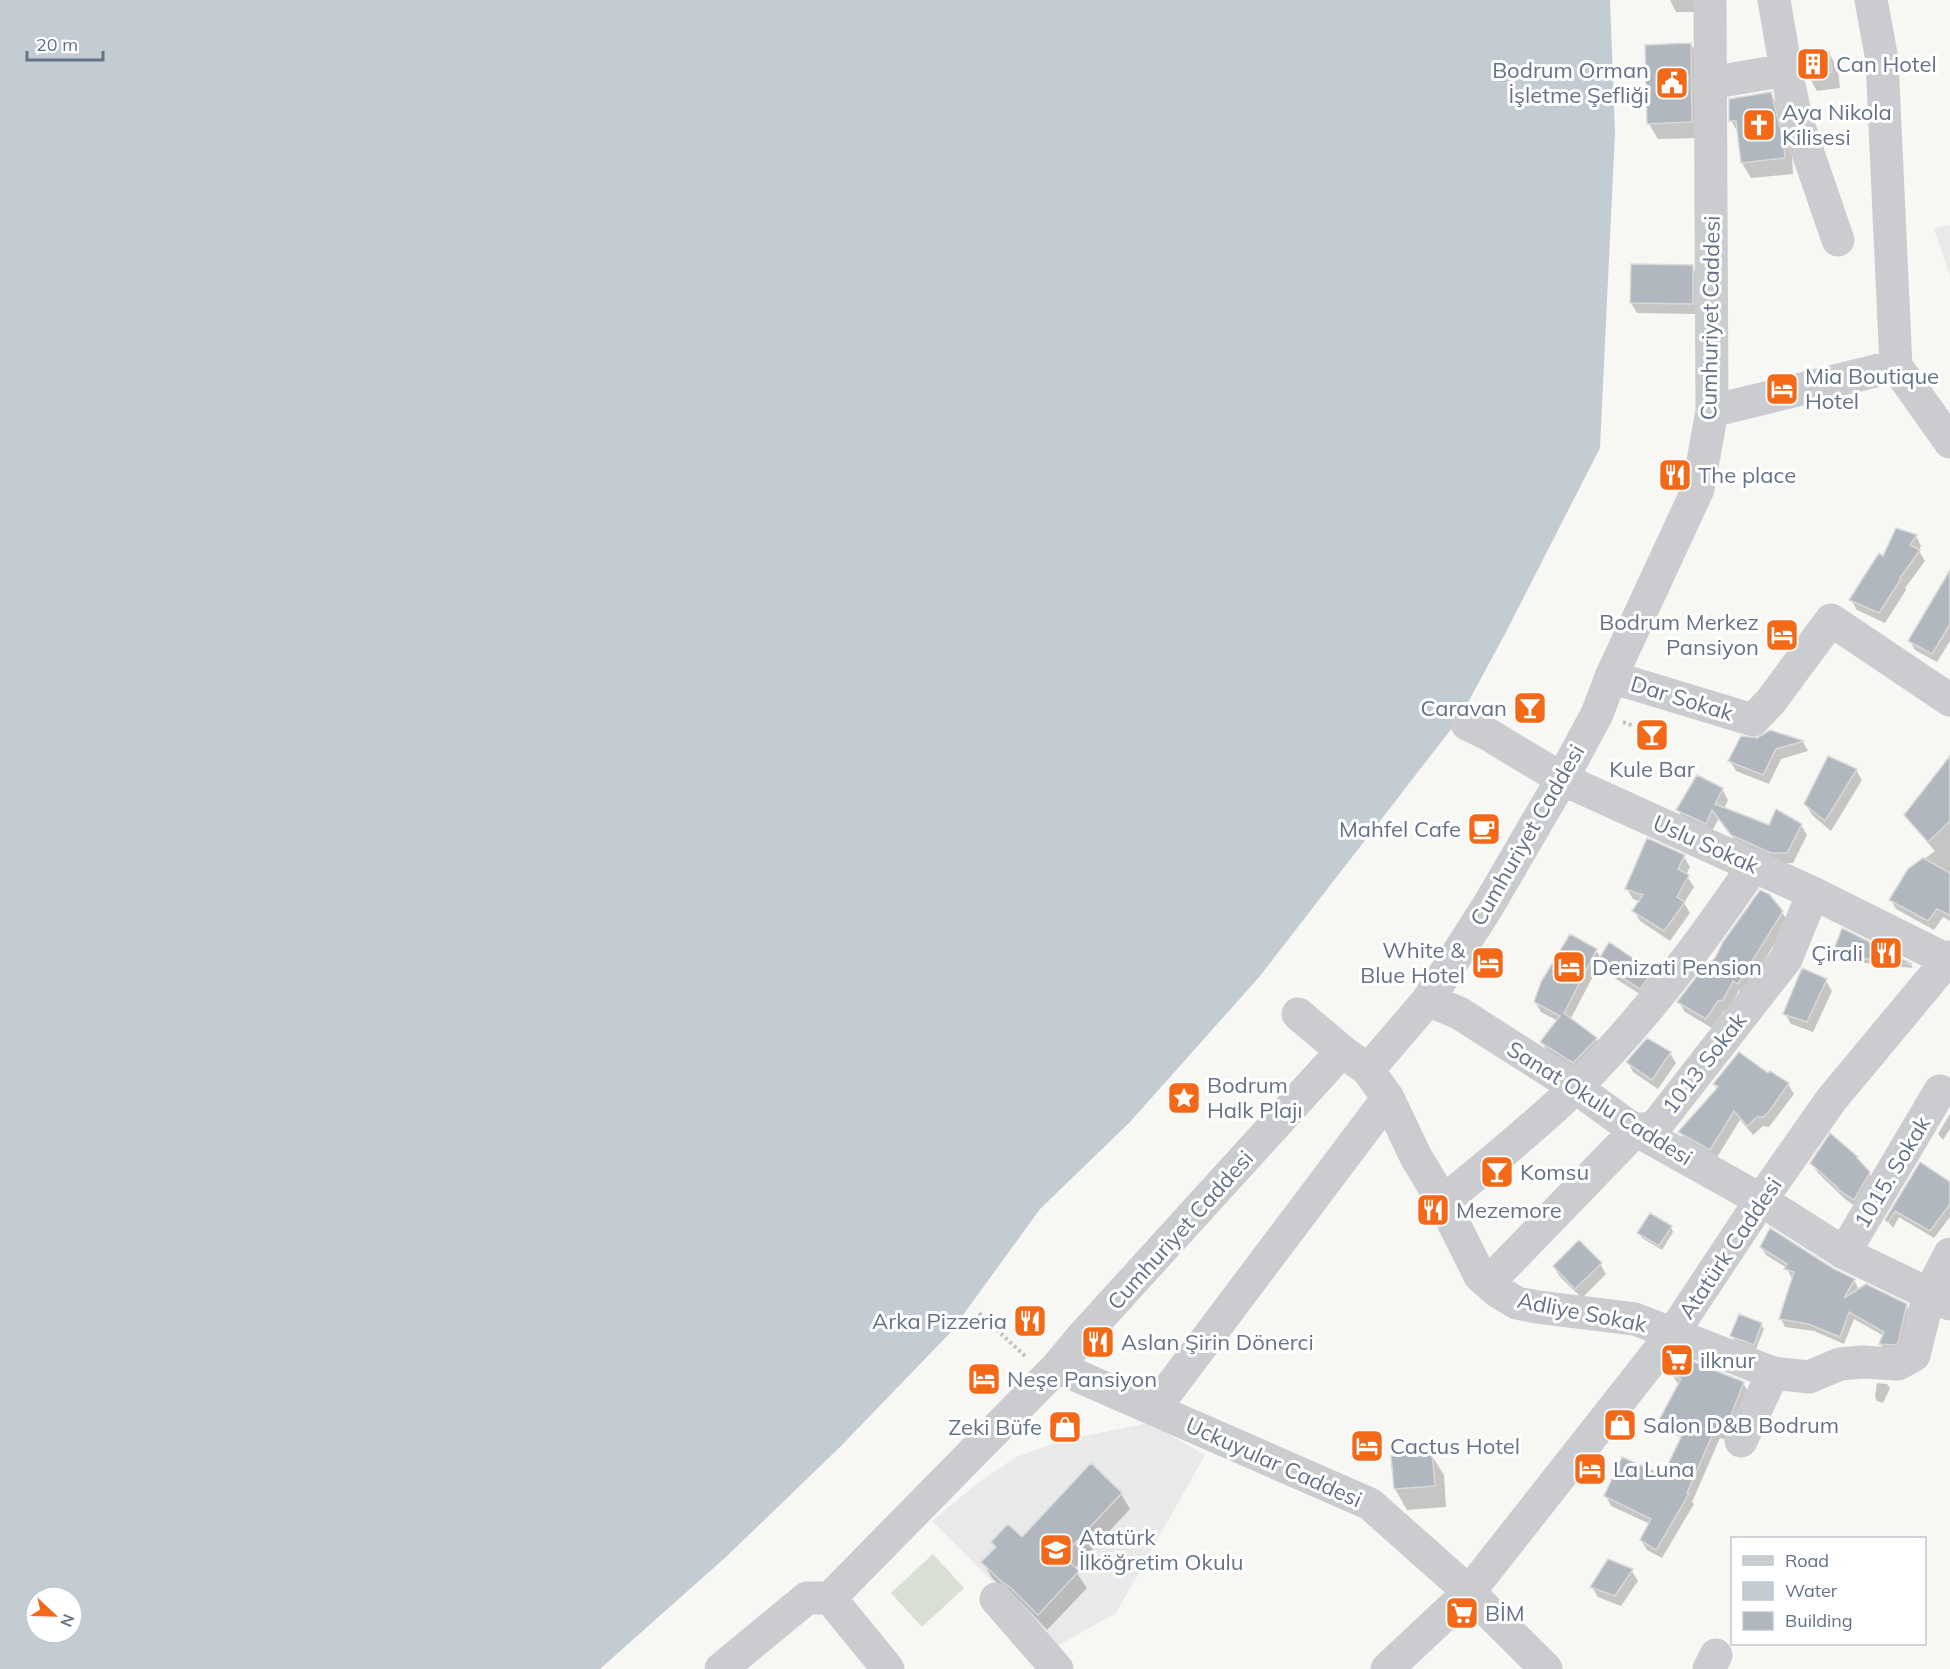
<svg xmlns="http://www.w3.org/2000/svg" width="1950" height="1669" viewBox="0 0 1950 1669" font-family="Mulish,sans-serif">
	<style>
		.built { fill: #e8e9e8 }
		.green { fill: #d8e0d5 }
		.water { fill: #c3ccd2; fill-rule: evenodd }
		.shadow { fill: #0003 }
		.building { fill: #b0b7bf; stroke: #d9d9d7; stroke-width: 1.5 }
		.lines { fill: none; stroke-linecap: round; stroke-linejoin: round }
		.path { stroke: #c0c2c5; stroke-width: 4; stroke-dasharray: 3 3; stroke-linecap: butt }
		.minor { stroke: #caccd0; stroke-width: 33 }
		.labels { text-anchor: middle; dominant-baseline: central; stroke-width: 6; stroke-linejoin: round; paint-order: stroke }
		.poi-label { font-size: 22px; fill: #647389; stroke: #fff; text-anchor: start }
		.street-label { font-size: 22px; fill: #647389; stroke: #fff }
	</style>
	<rect width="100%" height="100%" fill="#f7f8f4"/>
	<path class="built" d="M1950 225V276L1934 228Z
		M1149 1423 1205 1455 1116 1613 1057 1646 932 1521 973 1487 1014 1458 1060 1441Z"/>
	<path class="green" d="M933 1554 964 1588 922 1627 891 1593Z"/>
	<path class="water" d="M0 0H1610L1615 132 1600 448 1506 632 1459 719 1260 976 1130 1122 1040 1209 950 1333 840 1447 727 1556 600 1669H0ZM36 1597H72V1633H36Z"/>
	<path class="shadow" d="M1670 0H1700L1697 12H1676Z
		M1691 44 1700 60V138L1658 139 1649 124Z
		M1829 53 1838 69 1840 88 1817 91 1808 75Z
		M1771 93 1780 109 1792 156 1793 174 1751 178 1742 163 1739 135 1731 120Z
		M1692 267 1698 277V314L1637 313 1631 303Z
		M1916 536 1921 546 1919 551 1925 561 1905 588 1906 590 1885 623 1857 610 1851 600 1883 558Z
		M1950 599V641L1937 662 1915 650 1910 641Z
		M1770 731 1803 742 1808 751 1781 759 1769 784 1736 771 1730 761Z
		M1950 766V921L1943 917 1934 930 1896 909 1891 900 1909 870 1935 851 1911 824 1906 815Z
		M1856 770 1862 780 1831 831 1812 815 1806 804Z
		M1722 789 1728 800 1724 809 1770 827 1801 825 1807 835 1793 863H1777L1738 845 1719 818 1711 833 1684 820 1678 810Z
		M1684 857 1690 867 1686 875 1694 887 1684 903 1690 913 1670 941 1640 921 1634 911 1641 902 1633 899 1627 889Z
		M1782 912 1788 922 1744 993 1739 990 1729 1010 1724 1011 1712 1028 1685 1012 1679 1002Z
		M1843 931 1911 965 1913 968 1837 960 1834 955Z
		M1596 950 1601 959 1652 973 1658 983 1646 998 1605 972 1600 963 1570 1020 1596 1039 1601 1048 1579 1072 1547 1052 1542 1042 1558 1021 1541 1012 1535 1002Z
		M1826 981 1832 991 1813 1032 1791 1024 1785 1014Z
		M1648 1040 1670 1053 1676 1063 1658 1089 1633 1072 1628 1062Z
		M1770 1073 1788 1084 1794 1094 1769 1127 1763 1126 1753 1135 1740 1120 1716 1159 1686 1142 1680 1132 1718 1090 1714 1084 1769 1076Z
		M1950 1114V1129L1943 1140 1938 1134Z
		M1812 1163 1869 1173 1875 1183 1860 1209 1845 1199 1818 1173Z
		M1920 1164 1950 1184V1217L1934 1238 1899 1217 1893 1228 1887 1220Z
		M1671 1227 1673 1232 1662 1250 1642 1238 1639 1233Z
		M1761 1247 1833 1270 1854 1280 1858 1288 1855 1293 1906 1305 1911 1314 1902 1351 1885 1352 1881 1344 1884 1336 1854 1319 1844 1344 1814 1331 1785 1327 1781 1319 1793 1278 1791 1277 1787 1268 1766 1255Z
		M1600 1264 1606 1274 1582 1298 1560 1277 1554 1267Z
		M1761 1324 1764 1329 1756 1349 1735 1341 1732 1336Z
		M1672 1375 1743 1383 1749 1393 1730 1441 1720 1438 1692 1502 1694 1504 1662 1558 1647 1550 1641 1540 1650 1524 1611 1506 1606 1496 1664 1477 1683 1438 1665 1431 1660 1421 1679 1385Z
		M1877 1383 1887 1384 1890 1388 1883 1403 1877 1401 1875 1397Z
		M1431 1454 1444 1475 1446 1507 1407 1510 1395 1489Z
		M1121 1494 1130 1509 1074 1569 1087 1588 1047 1630 1021 1602 1012 1597 992 1578 983 1562 996 1548 993 1542 1022 1540Z
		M1609 1561 1632 1571 1638 1581 1621 1606 1598 1597 1592 1587Z"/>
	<path class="building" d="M1691 43 1692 122 1647 124 1645 45Z
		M1829 52 1832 72 1806 76 1802 55Z
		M1771 92 1783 139 1785 158 1741 163 1736 121H1729V99Z
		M1631 264 1693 265V304L1630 303Z
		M1896 528 1917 535 1910 545 1920 550 1900 578 1901 579 1879 613 1849 600 1879 553 1883 556Z
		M1950 570V624L1932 654 1908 641Z
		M1770 730 1804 741 1776 749 1763 775 1728 761 1741 736 1757 738Z
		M1828 756 1857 769 1825 821 1804 804Z
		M1950 756V821L1928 842 1904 815Z
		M1697 775 1723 788 1715 804 1769 825 1776 809 1802 824 1787 853H1771L1731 835 1712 810 1706 824 1676 810Z
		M1647 838 1685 855 1678 869 1689 875 1677 897 1685 902 1664 931 1632 911 1643 895 1625 889Z
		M1923 858 1950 873V915L1937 909 1928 921 1889 900 1908 869Z
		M1760 890 1769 894 1783 911 1738 984 1733 981 1723 1000 1718 1001 1706 1019 1677 1002 1700 972 1715 958 1723 942Z
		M1842 928 1912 964 1832 955Z
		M1570 934 1597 949 1564 1013 1597 1038 1573 1063 1540 1042 1560 1016 1534 1002 1541 982Z
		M1609 942 1653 972 1640 989 1597 962Z
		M1802 968 1827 979 1807 1022 1783 1014Z
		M1647 1038 1671 1052 1652 1080 1626 1062Z
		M1739 1052 1768 1073 1770 1071 1789 1083 1768 1113 1763 1117H1757L1747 1126 1734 1111 1710 1150 1678 1132 1718 1087 1713 1084Z
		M1830 1133 1858 1157 1857 1158 1870 1172 1854 1200 1837 1189 1838 1188 1810 1163Z
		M1920 1162 1950 1182V1204L1930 1231 1895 1211 1888 1222 1885 1220Z
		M1650 1213 1672 1226 1659 1246 1637 1233Z
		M1770 1228 1834 1269 1855 1279 1844 1298 1866 1284 1907 1304 1898 1343 1894 1345 1879 1344 1884 1332 1849 1312 1840 1337 1808 1324 1779 1319 1794 1272 1784 1269 1787 1264 1760 1247Z
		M1579 1240 1602 1263 1575 1289 1553 1266Z
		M1739 1314 1762 1323 1754 1345 1730 1336Z
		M1679 1356 1744 1382 1724 1433 1715 1429 1687 1493 1689 1494 1656 1550 1640 1540 1651 1519 1604 1496 1622 1457 1663 1475 1684 1431 1658 1422 1681 1379 1670 1375Z
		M1432 1452 1435 1486 1394 1489 1391 1456Z
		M1091 1463 1122 1493 1063 1556 1079 1571 1038 1615 1010 1587 1001 1581 981 1562 996 1547 991 1542 1008 1524 1022 1537Z
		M1608 1559 1633 1569 1615 1596 1590 1587Z"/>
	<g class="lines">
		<path class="path" d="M1623 722 1634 726
			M979 1313 1027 1358"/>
		<path class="minor" d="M1774 0 1786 70 1796 118 1838 240
			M1871 0 1882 60 1896 366
			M1710 83 1786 70
			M1896 366 1950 442
			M1712 411 1896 366
			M1611 677 1753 720 1771 701 1831 620 1950 700
			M1467 724 1486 733 1562 779 1813 893 1947 960
			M1428 1000 1459 1013 1575 1087 1627 1125 1761 1200 1844 1253 1929 1294 1950 1254
			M1298 1014 1342 1051
			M1368 1070 1388 1098 1416 1157 1443 1202 1480 1276 1497 1291 1517 1303 1537 1307 1635 1319 1773 1373 1809 1377 1840 1364 1862 1362 1898 1364 1914 1355 1929 1294 1950 1304
			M1443 1202C1487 1165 1533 1129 1574 1089 1642 1022 1701 944 1754 865
			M1844 1253 1940 1091
			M1488 1283 1636 1130 1655 1127 1786 959 1813 893
			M1057 1367 1370 1504 1469 1592 1546 1669
			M1154 1409 1388 1098
			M1741 1441 1773 1373
			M830 1598 888 1669
			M996 1599 1057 1669
			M721 1669 807 1598H830L1057 1367 1081 1338 1342 1051 1368 1070 1428 1000 1488 906 1562 779 1597 714 1611 677 1698 489 1712 411 1710 0
			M1387 1669 1469 1592 1673 1333 1761 1200 1831 1100 1950 957
			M1709 1669 1716 1655"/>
	</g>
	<defs>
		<symbol id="building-square" viewBox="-11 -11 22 22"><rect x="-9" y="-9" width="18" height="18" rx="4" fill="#f46918" stroke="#fff"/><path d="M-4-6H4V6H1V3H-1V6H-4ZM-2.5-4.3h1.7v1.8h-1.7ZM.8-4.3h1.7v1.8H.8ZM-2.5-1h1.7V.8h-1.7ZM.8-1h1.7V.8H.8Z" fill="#fff"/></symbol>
		<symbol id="civic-square" viewBox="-11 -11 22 22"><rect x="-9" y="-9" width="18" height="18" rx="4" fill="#f46918" stroke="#fff"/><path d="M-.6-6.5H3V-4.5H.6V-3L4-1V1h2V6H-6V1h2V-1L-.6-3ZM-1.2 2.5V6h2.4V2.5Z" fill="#fff"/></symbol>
		<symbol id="church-square" viewBox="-11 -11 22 22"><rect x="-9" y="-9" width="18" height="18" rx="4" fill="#f46918" stroke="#fff"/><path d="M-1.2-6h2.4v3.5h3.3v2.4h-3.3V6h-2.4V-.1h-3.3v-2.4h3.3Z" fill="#fff"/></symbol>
		<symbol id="hotel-square" viewBox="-11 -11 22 22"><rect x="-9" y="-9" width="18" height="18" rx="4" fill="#f46918" stroke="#fff"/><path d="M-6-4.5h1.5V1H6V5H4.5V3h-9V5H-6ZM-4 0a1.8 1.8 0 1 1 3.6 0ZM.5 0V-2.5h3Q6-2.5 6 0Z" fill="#fff"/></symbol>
		<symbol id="restaurant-square" viewBox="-11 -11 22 22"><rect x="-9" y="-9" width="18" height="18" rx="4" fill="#f46918" stroke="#fff"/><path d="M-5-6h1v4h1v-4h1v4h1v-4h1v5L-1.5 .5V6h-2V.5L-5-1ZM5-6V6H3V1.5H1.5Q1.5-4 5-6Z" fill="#fff"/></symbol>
		<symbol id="bar-square" viewBox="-11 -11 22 22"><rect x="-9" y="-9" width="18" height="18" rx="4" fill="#f46918" stroke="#fff"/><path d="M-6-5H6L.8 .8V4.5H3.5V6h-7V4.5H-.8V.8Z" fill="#fff"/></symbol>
		<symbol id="cafe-square" viewBox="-11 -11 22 22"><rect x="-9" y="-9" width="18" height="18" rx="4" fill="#f46918" stroke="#fff"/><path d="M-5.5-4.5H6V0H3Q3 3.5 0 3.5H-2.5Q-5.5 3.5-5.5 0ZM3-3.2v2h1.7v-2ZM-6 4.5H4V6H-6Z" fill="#fff"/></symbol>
		<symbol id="sight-square" viewBox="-11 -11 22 22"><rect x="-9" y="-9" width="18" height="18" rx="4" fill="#f46918" stroke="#fff"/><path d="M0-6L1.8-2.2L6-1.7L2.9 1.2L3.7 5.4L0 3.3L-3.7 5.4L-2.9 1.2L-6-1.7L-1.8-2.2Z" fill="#fff"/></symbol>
		<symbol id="supermarket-square" viewBox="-11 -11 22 22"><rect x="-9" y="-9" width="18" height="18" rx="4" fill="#f46918" stroke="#fff"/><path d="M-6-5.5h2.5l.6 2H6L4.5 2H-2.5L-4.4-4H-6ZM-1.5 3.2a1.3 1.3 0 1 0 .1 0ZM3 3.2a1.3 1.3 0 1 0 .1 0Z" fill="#fff"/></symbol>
		<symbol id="shop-square" viewBox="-11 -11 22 22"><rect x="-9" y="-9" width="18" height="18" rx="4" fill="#f46918" stroke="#fff"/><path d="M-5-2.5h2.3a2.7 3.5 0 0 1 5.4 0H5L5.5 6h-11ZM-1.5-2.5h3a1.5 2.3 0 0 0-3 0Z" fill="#fff"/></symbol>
		<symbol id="school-square" viewBox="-11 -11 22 22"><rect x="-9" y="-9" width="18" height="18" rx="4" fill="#f46918" stroke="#fff"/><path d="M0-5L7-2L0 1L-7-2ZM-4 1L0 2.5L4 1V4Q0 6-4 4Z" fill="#fff"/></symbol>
	</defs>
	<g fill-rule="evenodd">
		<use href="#building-square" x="1794" y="45" width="38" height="38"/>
		<use href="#civic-square" x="1653" y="64" width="38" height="38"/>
		<use href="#church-square" x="1740" y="106" width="38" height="38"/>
		<use href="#hotel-square" x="1763" y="370" width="38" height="38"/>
		<use href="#restaurant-square" x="1656" y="456" width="38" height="38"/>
		<use href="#hotel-square" x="1763" y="616" width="38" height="38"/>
		<use href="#bar-square" x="1511" y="689" width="38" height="38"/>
		<use href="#bar-square" x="1633" y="716" width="38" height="38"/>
		<use href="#cafe-square" x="1465" y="810" width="38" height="38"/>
		<use href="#restaurant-square" x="1867" y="934" width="38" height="38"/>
		<use href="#hotel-square" x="1469" y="944" width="38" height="38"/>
		<use href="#hotel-square" x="1550" y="948" width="38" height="38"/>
		<use href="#sight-square" x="1165" y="1079" width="38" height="38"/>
		<use href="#bar-square" x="1478" y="1153" width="38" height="38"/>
		<use href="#restaurant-square" x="1414" y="1191" width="38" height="38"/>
		<use href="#restaurant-square" x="1011" y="1302" width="38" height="38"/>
		<use href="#restaurant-square" x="1079" y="1323" width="38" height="38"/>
		<use href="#supermarket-square" x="1658" y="1341" width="38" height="38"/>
		<use href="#hotel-square" x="965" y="1360" width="38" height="38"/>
		<use href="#shop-square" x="1601" y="1406" width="38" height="38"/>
		<use href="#shop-square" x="1046" y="1408" width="38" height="38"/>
		<use href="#hotel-square" x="1348" y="1427" width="38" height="38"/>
		<use href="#hotel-square" x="1571" y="1450" width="38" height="38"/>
		<use href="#school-square" x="1037" y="1531" width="38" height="38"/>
		<use href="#supermarket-square" x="1443" y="1594" width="38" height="38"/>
	</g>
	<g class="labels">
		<g class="poi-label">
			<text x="1836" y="64">Can Hotel</text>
			<text x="1649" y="70" text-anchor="end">Bodrum Orman<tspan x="1649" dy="25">İşletme Şefliği</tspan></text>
			<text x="1782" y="112">Aya Nikola<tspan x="1782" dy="25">Kilisesi</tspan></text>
			<text x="1805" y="376">Mia Boutique<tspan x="1805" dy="25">Hotel</tspan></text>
			<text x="1698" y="475">The place</text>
			<text x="1759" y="622" text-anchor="end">Bodrum Merkez<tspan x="1759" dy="25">Pansiyon</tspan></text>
			<text x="1507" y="708" text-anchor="end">Caravan</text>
			<text x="1652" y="769" text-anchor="middle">Kule Bar</text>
			<text x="1461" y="829" text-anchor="end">Mahfel Cafe</text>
			<text x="1465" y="950" text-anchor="end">White &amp;<tspan x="1465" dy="25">Blue Hotel</tspan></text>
			<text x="1863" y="953" text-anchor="end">Çirali</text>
			<text x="1592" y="967">Denizati Pension</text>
			<text x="1207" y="1085">Bodrum<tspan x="1207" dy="25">Halk Plajı</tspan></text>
			<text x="1520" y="1172">Komsu</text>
			<text x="1456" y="1210">Mezemore</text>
			<text x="1007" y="1321" text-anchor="end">Arka Pizzeria</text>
			<text x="1121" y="1342">Aslan Şirin Dönerci</text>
			<text x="1700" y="1360">ilknur</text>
			<text x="1007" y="1379">Neşe Pansiyon</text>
			<text x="1643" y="1425">Salon D&amp;B Bodrum</text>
			<text x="1042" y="1427" text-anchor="end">Zeki Büfe</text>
			<text x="1390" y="1446">Cactus Hotel</text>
			<text x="1613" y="1469">La Luna</text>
			<text x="1079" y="1537">Atatürk<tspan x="1079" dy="25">İlköğretim Okulu</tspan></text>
			<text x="1485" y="1613">BİM</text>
		</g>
		<g class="street-label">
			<text transform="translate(1710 318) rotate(-89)">Cumhuriyet Caddesi</text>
			<text transform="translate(1682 698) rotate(17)">Dar Sokak</text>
			<text transform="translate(1527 835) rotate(-60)">Cumhuriyet Caddesi</text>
			<text transform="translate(1706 844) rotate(24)">Uslu Sokak</text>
			<text transform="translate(1704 1063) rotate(-52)">1013 Sokak</text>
			<text transform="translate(1600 1103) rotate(32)">Sanat Okulu Caddesi</text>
			<text transform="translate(1892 1172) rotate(-59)">1015. Sokak</text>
			<text transform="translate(1180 1230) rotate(-48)">Cumhuriyet Caddesi</text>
			<text transform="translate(1730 1248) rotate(-56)">Atatürk Caddesi</text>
			<text transform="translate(1582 1312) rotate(11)">Adliye Sokak</text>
			<text transform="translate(1274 1462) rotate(24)">Uckuyular Caddesi</text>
		</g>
	</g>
	<rect x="1731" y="1537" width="195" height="108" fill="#ffffff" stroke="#c1c7d0" stroke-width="1.5"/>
	<rect x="1743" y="1556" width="30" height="9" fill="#caccd0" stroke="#c1c7d0" stroke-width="1.5"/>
	<text x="1785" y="1567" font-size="18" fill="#647389">Road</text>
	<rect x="1743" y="1582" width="30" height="18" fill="#c3ccd2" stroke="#c1c7d0" stroke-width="1.5"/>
	<text x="1785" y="1597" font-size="18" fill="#647389">Water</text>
	<rect x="1743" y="1612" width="30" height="18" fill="#b0b7bf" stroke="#c1c7d0" stroke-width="1.5"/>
	<text x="1785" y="1627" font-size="18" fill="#647389">Building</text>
	<g transform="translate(54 1615) rotate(112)"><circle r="28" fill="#ffffff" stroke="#c1c7d0" stroke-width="1.5"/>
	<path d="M0-4.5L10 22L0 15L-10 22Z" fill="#f46918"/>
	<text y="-9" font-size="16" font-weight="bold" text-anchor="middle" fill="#647389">N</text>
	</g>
	<path d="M27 51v9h76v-9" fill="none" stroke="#647389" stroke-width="3"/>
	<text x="36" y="51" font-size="18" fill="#647389" stroke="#ffffff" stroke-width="4.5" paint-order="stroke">20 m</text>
</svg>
